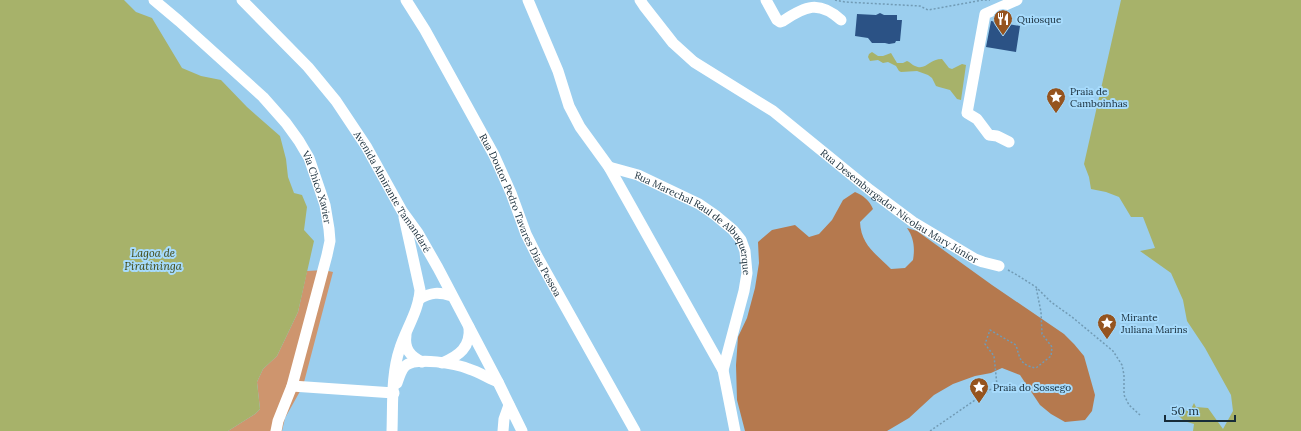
<svg xmlns="http://www.w3.org/2000/svg" width="1301" height="431" viewBox="0 0 1301 431" font-family="Lora,serif">
	<style>
		.green { fill: #ce956e }
		.forest { fill: #b5794e }
		.water { fill: #a7b26a }
		.building { fill: #2b5285 }
		.lines { fill: none; stroke-linecap: round; stroke-linejoin: round }
		.path { stroke: #719bb5; stroke-width: 1.5; stroke-dasharray: 2 2; stroke-linecap: butt }
		.minor { stroke: #fff; stroke-width: 11 }
		.labels { text-anchor: middle; dominant-baseline: central; stroke-width: 4; stroke-linejoin: round; paint-order: stroke }
		.poi-label { font-size: 10px; fill: #172c39; stroke: #a7dbfc; text-anchor: start }
		.street-label { font-size: 10px; fill: #172c39; stroke: #a7dbfc }
		.water-label { font-size: 11px; font-style: italic; fill: #3e440d; stroke: #a7dbfc }
	</style>
	<rect width="100%" height="100%" fill="#9bceee"/>
	<path class="green" d="M324 270 333 272 303 386 285 418 282 431H228L255 414 260 409 257 382 263 369 277 356 298 312 307 271Z"/>
	<path class="forest" d="M855 192C864 196 869 200 873 209L860 222C861 245 876 254 891 269L905 268 913 260C915 248 914 238 907 228L917 231 992 285 1064 334 1074 344 1084 356 1095 395 1092 411 1085 420 1065 422 1051 414 1040 405 1020 375 1002 368 991 373 975 376 953 384 934 395 909 418 887 431H745L737 400 736 365 738 337 747 318 755 288 759 263 758 242 772 230 795 225 809 237 819 234 832 220 843 200Z"/>
	<path class="water" d="M0 0H124L136 12 152 18 182 68 201 76 221 80 247 107 280 136 286 159 288 177 294 193 302 195 307 207 304 230 314 241 298 312 277 356 263 369 257 382 260 409 255 414 228 431H0Z
		M1121 0H1301V431H1193L1194 424 1184 421 1174 411 1182 407 1187 411H1190L1194 403 1196 407 1208 408 1223 429 1233 411 1231 395 1205 348 1187 321 1183 300 1171 273 1140 251 1155 248 1143 217H1131L1119 197 1106 192 1091 189 1089 177 1084 164Z
		M872 52 878 56H883L891 53 897 63H903L907 61C910 62 912 65 915 66 926 71 929 59 942 59L949 68 952 69 962 64 966 65 961 100 957 99 950 90 939 87 936 86 932 78 928 75 917 71 901 72 899 71 896 66 888 62 883 63 878 60 870 61 868 57 869 54Z"/>
	<path class="building" d="M880 13 884 15H897V20H902L900 41H896L895 43 889 44 885 43H872L868 38 855 36 857 14 876 15Z
		M991 21 1020 26 1016 52 986 47Z"/>
	<g class="lines">
		<path class="path" d="M835 0 845 2 920 6 928 10 983 0H990
			M1008 270 1017 275 1036 287 1051 302 1072 317 1113 351 1122 365 1124 375V395L1129 405 1140 415
			M930 431 997 385 994 356 985 344 990 330 1016 345C1020 359 1020 365 1036 368L1051 356 1052 347 1042 334 1041 312 1036 287"/>
		<g class="minor">
			<path id="s1" d="M154 0 179 21 263 97 286 123 299 141 309 158 325 205 329 229 330 241 327 255 292 386 278 421 276 431"/>
			<path id="s2" d="M242 0 308 67 336 101 366 146 402 211 418 233 438 268 498 382 522 431"/>
			<path id="s3" d="M406 0 425 30 494 155 511 193 526 234 537 256 635 431"/>
			<path d="M528 0 558 71 569 106 580 127 609 167 723 370 735 431"/>
			<path id="s4" d="M640 0 644 6 673 43 694 62 773 111 870 190 913 222 975 259 983 262 999 266"/>
			<path d="M766 0 777 20 780 22 783 21C805 6 819 0 841 20"/>
			<path d="M1009 142 997 136 989 135 977 119 967 113 985 14 1017 0"/>
			<path id="s5" d="M609 167 638 175 699 204 715 215 733 230 741 240 745 251 747 273 744 291 723 370"/>
			<path d="M419 299C431 292 439 292 452 296"/>
			<path d="M406 335C404 349 410 356 422 362"/>
			<path d="M442 363C459 356 471 347 469 327"/>
			<path d="M397 383C399 377 401 370 405 366 416 356 457 364 469 369 479 372 488 378 498 382"/>
			<path d="M292 386 394 393"/>
			<path d="M392 431C393 404 391 374 400 348 406 329 419 310 420 290L404 217"/>
			<path d="M503 431 504 419 509 405"/>
		</g>
	</g>
	<defs>
		<symbol id="restaurant-pin" viewBox="-11 -11 22 30"><path d="M0 17L-7.5 6A9.5 9.5 0 1 1 7.5 6Z" fill="#95541f" stroke="#a7dbfc"/><path d="M-5-6h1v4h1v-4h1v4h1v-4h1v5L-1.5 .5V6h-2V.5L-5-1ZM5-6V6H3V1.5H1.5Q1.5-4 5-6Z" fill="#fff"/></symbol>
		<symbol id="sight-pin" viewBox="-11 -11 22 30"><path d="M0 17L-7.5 6A9.5 9.5 0 1 1 7.5 6Z" fill="#95541f" stroke="#a7dbfc"/><path d="M0-6L1.8-2.2L6-1.7L2.9 1.2L3.7 5.4L0 3.3L-3.7 5.4L-2.9 1.2L-6-1.7L-1.8-2.2Z" fill="#fff"/></symbol>
	</defs>
	<g fill-rule="evenodd">
		<use href="#restaurant-pin" x="992" y="8" width="22" height="30"/>
		<use href="#sight-pin" x="1045" y="86" width="22" height="30"/>
		<use href="#sight-pin" x="1096" y="312" width="22" height="30"/>
		<use href="#sight-pin" x="968" y="376" width="22" height="30"/>
	</g>
	<g class="labels">
		<g class="poi-label">
			<text x="1017" y="19">Quiosque</text>
			<text x="1070" y="91">Praia de<tspan x="1070" dy="12">Camboinhas</tspan></text>
			<text x="1121" y="317">Mirante<tspan x="1121" dy="12">Juliana Marins</tspan></text>
			<text x="993" y="387">Praia do Sossego</text>
		</g>
		<g class="street-label">
			<text stroke="none"><textPath href="#s1" startOffset="253">Via Chico Xavier</textPath></text>
			<text stroke="none"><textPath href="#s2" startOffset="245">Avenida Almirante Tamandaré</textPath></text>
			<text stroke="none"><textPath href="#s4" startOffset="334">Rua Desembargador Nicolau Mary Júnior</textPath></text>
			<text stroke="none"><textPath href="#s3" startOffset="244">Rua Doutor Pedro Tavares Dias Pessoa</textPath></text>
			<text stroke="none"><textPath href="#s5" startOffset="108">Rua Marechal Raul de Albuquerque</textPath></text>
		</g>
		<g class="water-label">
			<text x="153" y="253">Lagoa de<tspan x="153" dy="13">Piratininga</tspan></text>
		</g>
	</g>
	<path d="M1165 415v6h70v-6" fill="none" stroke="#172c39" stroke-width="2"/>
	<text x="1171" y="415" font-size="12" fill="#172c39" stroke="#a7dbfc" stroke-width="3" paint-order="stroke">50 m</text>
</svg>
